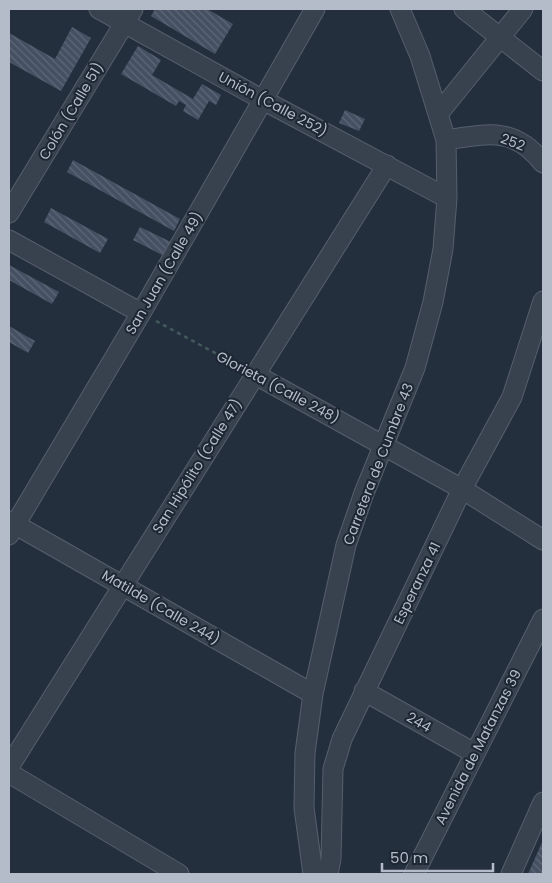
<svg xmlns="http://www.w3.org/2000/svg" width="552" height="883" viewBox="0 0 552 883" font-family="Poppins,sans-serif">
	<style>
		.building { fill: url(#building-back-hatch) }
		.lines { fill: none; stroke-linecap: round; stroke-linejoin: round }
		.minor-casing { stroke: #565f6c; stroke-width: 21 }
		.path { stroke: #44595c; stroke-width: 2.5; stroke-dasharray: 4 4; stroke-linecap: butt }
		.minor { stroke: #38414e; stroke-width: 19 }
		.labels { text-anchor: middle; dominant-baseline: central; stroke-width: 4; stroke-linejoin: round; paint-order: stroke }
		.street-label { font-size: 14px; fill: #b4bcc9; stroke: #1d2633 }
	</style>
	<defs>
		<pattern id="building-back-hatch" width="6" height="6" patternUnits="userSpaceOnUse" patternTransform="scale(1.25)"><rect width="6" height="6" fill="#455162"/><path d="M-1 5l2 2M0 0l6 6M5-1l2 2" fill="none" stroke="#5d6877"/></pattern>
	</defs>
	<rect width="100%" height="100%" fill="#242f3e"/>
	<path class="building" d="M155 9H207L233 24 215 54 151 16Z
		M72 27 91 38 61 91 9 62V33L55 59Z
		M138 46 161 60 152 75 193 99 202 84 221 95 216 105 209 101 198 120 183 111 186 105 179 101 176 106 121 74Z
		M345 110 365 119 359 131 339 123Z
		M73 160 180 219 174 231 67 172Z
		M51 208 108 239 100 253 44 222Z
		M140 227 173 243 166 257 133 240Z
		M9 265 59 292 52 304 9 280Z
		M9 326 35 341 28 353 9 342Z
		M543 840V874H528Z"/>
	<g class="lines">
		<defs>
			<path id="minor" d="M99 9 263 100 447 198
				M464 9 543 71
				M438 114 523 9
				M446 140C487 134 514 126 543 163
				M9 213 133 9
				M9 240 141 313
				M254 374 462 489 543 540
				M9 521 313 694
				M9 535 141 313 315 9
				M364 691 474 753
				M9 767 387 165
				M9 773 179 874
				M313 874 304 808 305 753 313 694 346 545 364 493 415 368 433 302 443 249 447 198 446 140 420 56 400 9
				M328 874 331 859 333 769 342 739 462 489 512 397 543 301
				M414 874 543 619
				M511 874 543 802"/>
		</defs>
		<use href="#minor" class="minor-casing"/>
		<path class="path" d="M156 321 241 367"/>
		<use href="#minor" class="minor"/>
	</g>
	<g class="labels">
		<g class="street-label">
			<text transform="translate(273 104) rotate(28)">Unión (Calle 252)</text>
			<text transform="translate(71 111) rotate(-59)">Colón (Calle 51)</text>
			<text transform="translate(513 142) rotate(21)">252</text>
			<text transform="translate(164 273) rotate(-60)">San Juan (Calle 49)</text>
			<text transform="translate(278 387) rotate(28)">Glorieta (Calle 248)</text>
			<text transform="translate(378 464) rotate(-69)">Carretera de Cumbre 43</text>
			<text transform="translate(197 466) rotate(-58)">San Hipólito (Calle 47)</text>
			<text transform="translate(417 583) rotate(-64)">Esperanza 41</text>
			<text transform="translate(161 607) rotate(30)">Matilde (Calle 244)</text>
			<text transform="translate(419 722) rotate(30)">244</text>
			<text transform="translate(478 747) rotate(-63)">Avenida de Matanzas 39</text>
		</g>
	</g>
	<rect width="552" height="883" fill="none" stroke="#b4bcc9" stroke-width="20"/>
	<path d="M382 863v8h111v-8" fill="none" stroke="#b4bcc9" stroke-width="2.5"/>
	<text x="390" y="863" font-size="15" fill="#b4bcc9" stroke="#1d2633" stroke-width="4" paint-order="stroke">50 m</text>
</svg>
